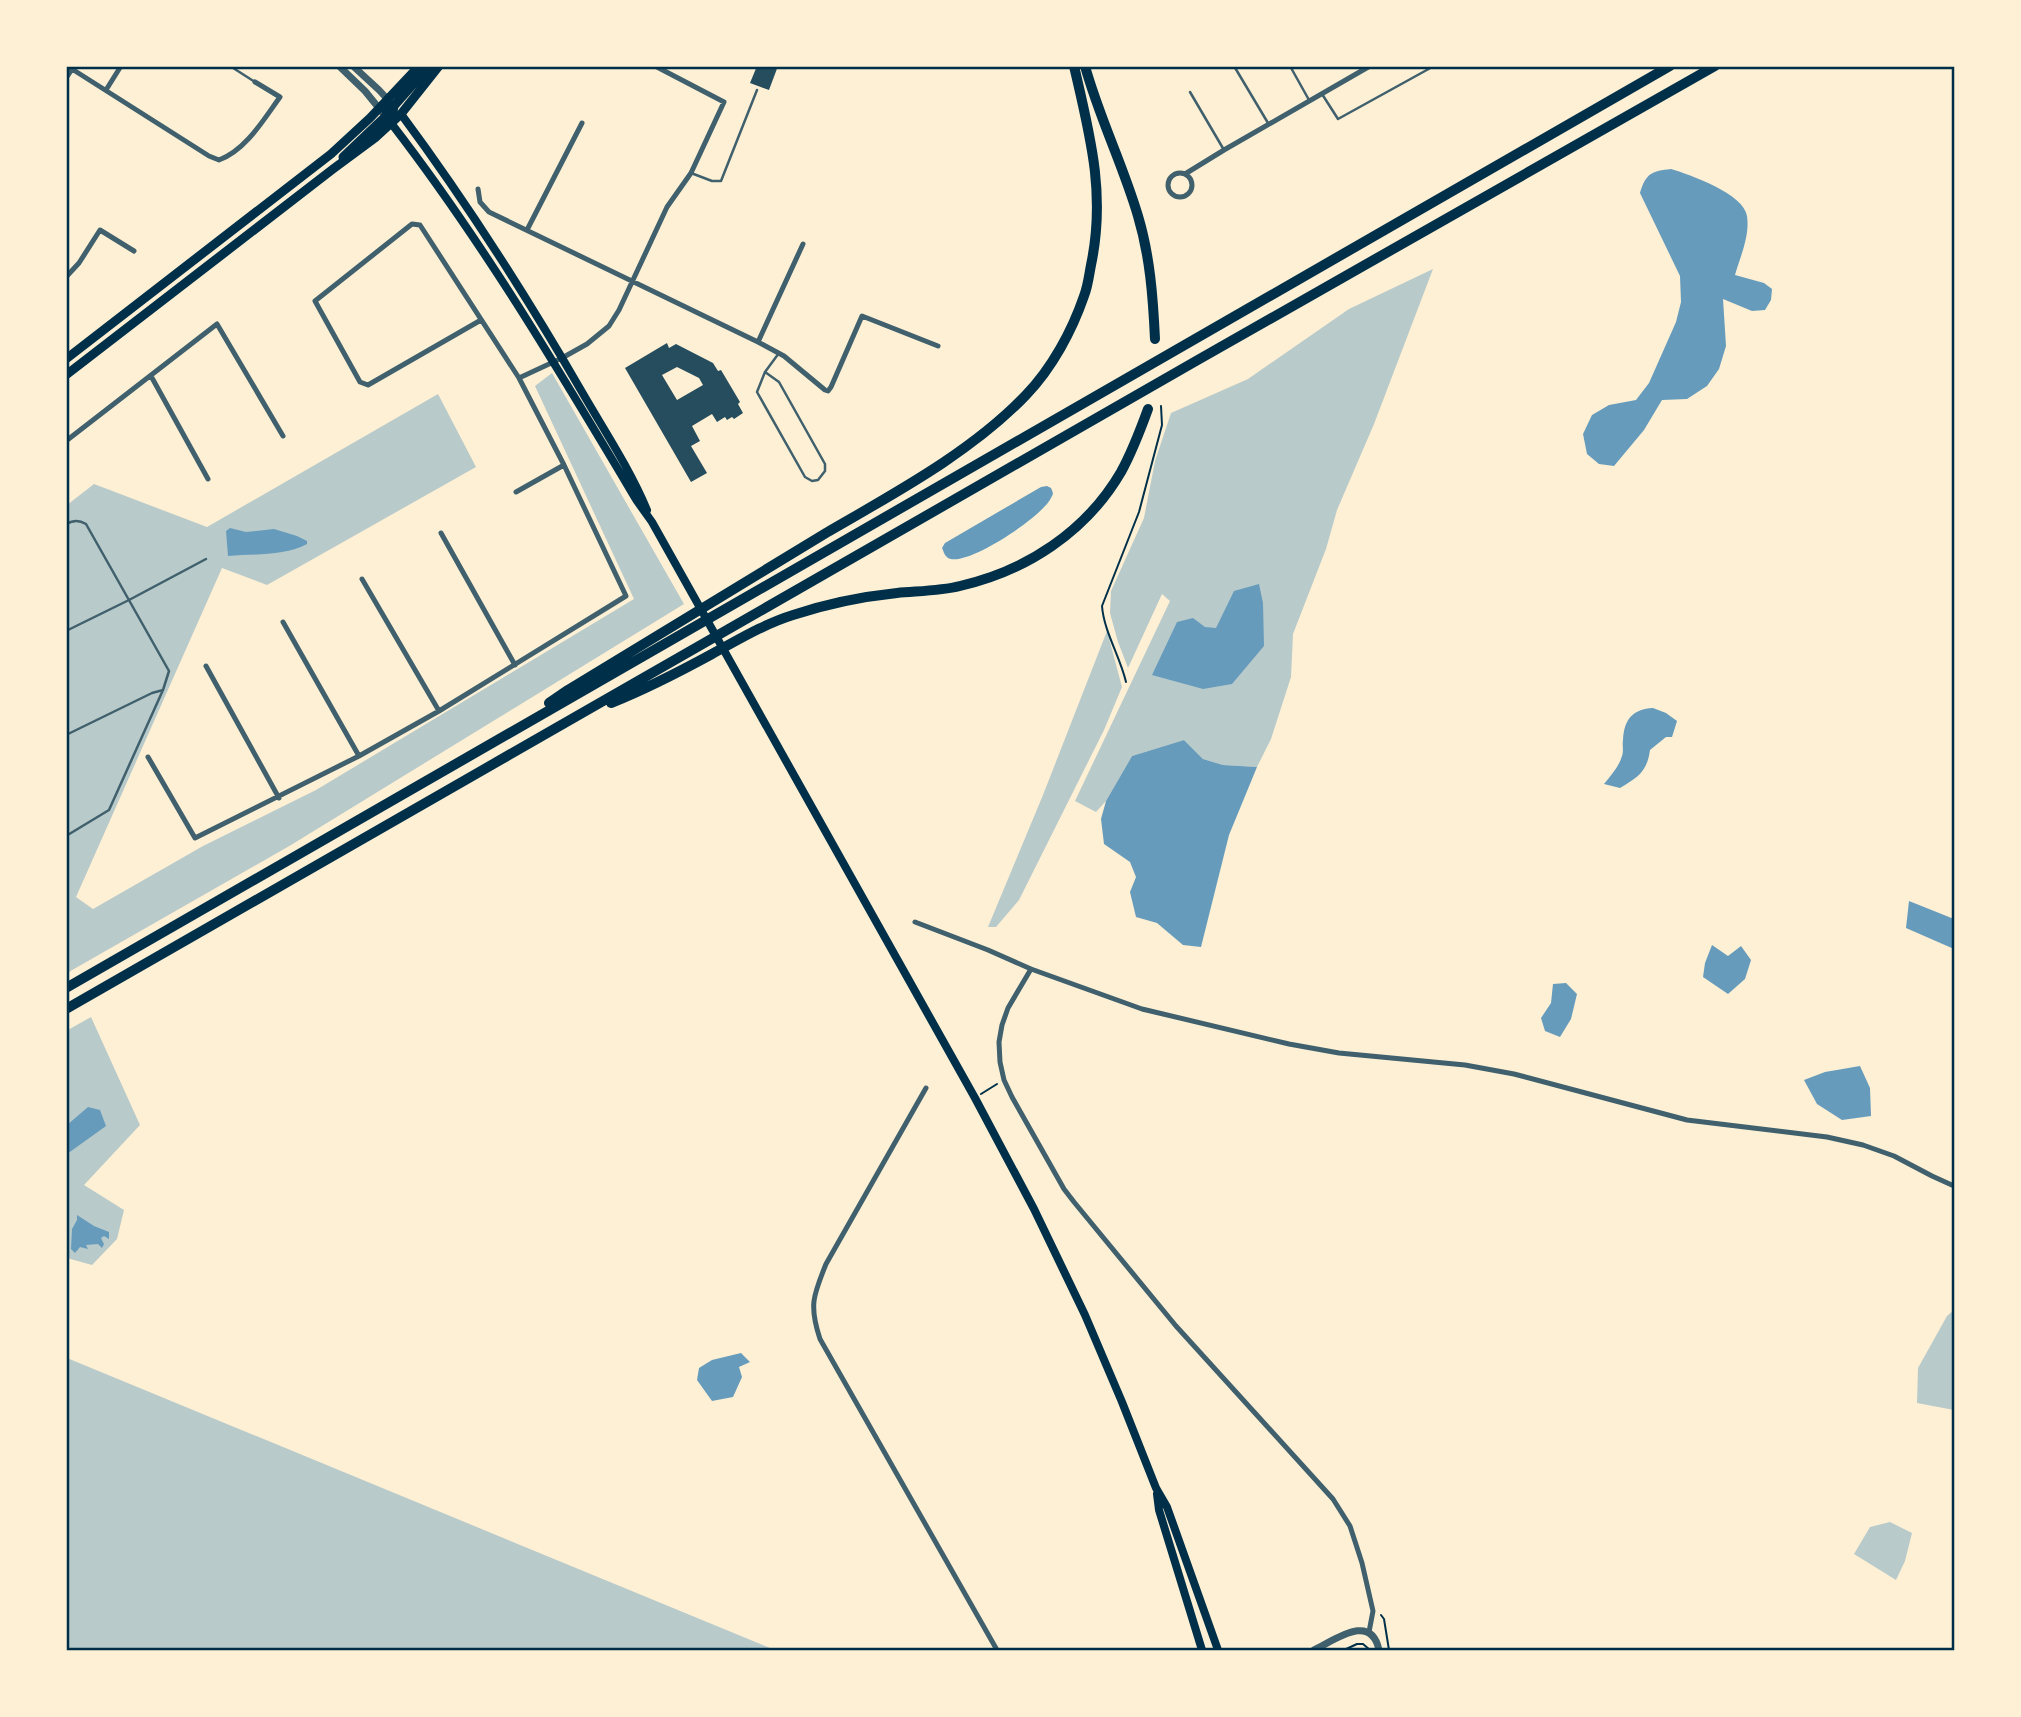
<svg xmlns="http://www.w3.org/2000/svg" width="2021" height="1717" viewBox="0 0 2021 1717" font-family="Mulish,sans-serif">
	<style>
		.green { fill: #b9caca }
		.water { fill: #669bbc }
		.building { fill: #264d5e; fill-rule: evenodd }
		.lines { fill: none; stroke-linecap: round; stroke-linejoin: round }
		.path { stroke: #003049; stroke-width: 2 }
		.service { stroke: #3f606c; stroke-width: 2.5 }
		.minor { stroke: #3f606c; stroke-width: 5 }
		.tertiary { stroke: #3f606c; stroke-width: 7 }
		.secondary { stroke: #003049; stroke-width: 8 }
		.primary { stroke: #003049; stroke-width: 9 }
		.motorway { stroke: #003049; stroke-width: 10 }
		.neatline { fill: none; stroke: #003049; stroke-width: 2.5 }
	</style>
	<rect width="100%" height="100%" fill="#fdf0d5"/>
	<path class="green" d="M1433 269 1374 424 1337 510 1326 549 1293 634 1291 677 1271 739 1257 767 1223 765 1203 759 1184 740 1132 756 1106 801 1096 812 1075 801 1170 601 1162 594 1128 668 1118 642 1110 613 1111 591 1144 518 1155 461 1171 413 1248 379 1349 309Z
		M552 373 684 604 291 845 67 973V505L94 484 207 527 438 394 476 467 267 585 222 568 76 897 93 909 203 846 316 790 634 599 535 386Z
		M1107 631 1122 687 1104 730 1019 900 996 927H988L1043 795Z
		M91 1017 140 1125 84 1185 124 1210 117 1239 92 1265 67 1258 66 1031Z
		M1954 1310V1410L1917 1403 1918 1368 1947 1316Z
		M67 1358 775 1650H67Z
		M1890 1522 1912 1533 1905 1561 1896 1580 1854 1554 1870 1527Z"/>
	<path class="water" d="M1671 169C1691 175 1744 194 1747 216 1750 236 1740 257 1735 275L1764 283 1772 289 1771 300 1765 310 1752 311 1723 299 1726 346 1719 369 1707 386 1687 399 1662 400 1644 430 1614 466 1599 464 1587 454 1583 434 1592 415 1609 405 1636 400 1649 383 1676 322 1681 302 1680 276 1640 193C1646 173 1652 171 1671 169Z
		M1047 486 1051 488C1053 493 1054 493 1051 498 1043 516 966 568 948 558 944 555 944 552 942 548L945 543 1041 487Z
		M230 528 246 532 274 529 297 536 307 541V544C285 556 253 554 228 556L226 531Z
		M1259 584 1263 603 1264 646 1232 684 1203 689 1152 675 1177 622 1193 618 1205 627 1216 628 1234 591Z
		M1653 708 1666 713 1677 721 1672 737H1666L1650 750C1647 772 1638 777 1620 788L1604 784C1611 775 1619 767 1622 756 1624 750 1622 746 1623 740 1624 719 1633 709 1653 708Z
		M1184 740 1203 759 1223 765 1257 767 1229 835 1201 947 1183 945 1157 923 1136 917 1130 892 1136 877 1130 862 1104 844 1101 819 1106 801 1132 756Z
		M1909 901 1954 919V949L1906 928Z
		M1712 945 1728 956 1741 946 1751 960 1745 979 1728 994 1703 977 1705 963Z
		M1566 983 1577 994 1571 1019 1560 1037 1545 1031 1541 1018 1551 1003 1553 984Z
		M1860 1066 1870 1088 1871 1116 1842 1120 1817 1104 1804 1080 1825 1072Z
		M88 1107 100 1110 106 1126 67 1154V1125Z
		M77 1215 94 1226 109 1232V1239L104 1236 101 1238 104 1244 102 1248 98 1244 86 1245 88 1249 80 1247 75 1253 71 1249 72 1229 77 1220Z
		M741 1353 750 1362 739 1367 742 1377 733 1397 712 1401 697 1380 699 1368 712 1360Z"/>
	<path class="building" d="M757 66H778L769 90 750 83Z
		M667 343 669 348 676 344 713 363 718 371 721 370 740 402 738 404 743 413 734 419 732 417 727 420 725 417 717 422 712 414 692 426 700 441 691 446 707 473 691 482 625 368ZM677 367 699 378 703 385 677 400 662 375Z"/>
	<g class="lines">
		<path class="path" d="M1126 682C1120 656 1104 632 1102 606L1139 512 1162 425 1161 406
			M981 1094 997 1084
			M1381 1615 1384 1619 1389 1650
			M1344 1650 1357 1644H1363L1370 1650"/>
		<path class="service" d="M230 66 255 82
			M1234 66 1268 123
			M1290 66 1309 100
			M1190 92 1224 150
			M1322 94 1338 119 1434 66
			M691 173 712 181H721L757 90
			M765 372 779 382 825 464V471L818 480 812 481 805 477 757 392Z
			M765 372 779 353
			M66 524C74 520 79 520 86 524L169 671 163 690 109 810 66 836
			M66 631 129 600 206 559
			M66 735 152 693 163 690"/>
		<path class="minor" d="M66 78 72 69 209 156 219 160C246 150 264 119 280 97L255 82
			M106 90 121 66
			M1168 185a12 12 0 1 1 24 0a12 12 0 1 1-24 0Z
			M1185 174 1224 150 1370 66
			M478 189 480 202 489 212 758 342 784 356 825 390 828 391 831 387 862 316 938 346
			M527 230 582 123
			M66 277 79 263 100 230 134 251
			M758 342 803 244
			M151 376 208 479
			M519 378 562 358 587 344 609 326 619 310 667 207 691 173 724 102 655 66
			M66 441 217 324 283 436
			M516 492 564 465
			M441 533 515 665
			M362 579 439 711
			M283 622 359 756
			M206 666 279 798
			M148 757 195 838 359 756 439 711 626 596 564 465 519 378 420 225 412 224 315 301 360 382 368 385 481 320
			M915 922 988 950 1031 969
			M926 1088 826 1264C813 1296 809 1306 820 1339L997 1650
			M1369 1632 1373 1611 1362 1563 1350 1526 1333 1499 1176 1326 1074 1202 1064 1189 1012 1097 1004 1080 1000 1062 999 1042 1002 1025 1008 1008 1031 969 1142 1009 1289 1044 1339 1053 1465 1065 1514 1074 1687 1120 1827 1137 1863 1145 1894 1156 1932 1176 1954 1186"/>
		<path class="tertiary" d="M339 66 365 91 382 112
			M353 66 379 90 391 103
			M1314 1650C1335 1640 1371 1612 1379 1650"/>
		<path class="secondary" d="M401 114C467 203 527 297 582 392 604 430 630 469 647 510
			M391 123C483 242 560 372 637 501L652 522 975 1098 1034 1209 1085 1315 1122 1402 1156 1488 1167 1507 1218 1650
			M1157 1494 1159 1510 1202 1650"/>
		<path class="primary" d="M391 123 394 106 429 66
			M343 157 386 116 388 100
			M66 359 331 154 370 118 419 66
			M66 375 333 169 375 138 401 114 439 66"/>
		<path class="motorway" d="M1085 66C1099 117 1123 165 1138 216 1150 256 1153 297 1155 339
			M549 703 568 690C654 637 740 585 826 533 893 494 972 452 1026 395 1052 368 1072 331 1084 296 1088 286 1089 275 1091 265 1106 194 1090 135 1074 66
			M611 703C646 689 679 672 712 654 738 640 764 624 793 615 829 603 859 597 897 593 918 591 940 591 960 586 1026 571 1086 532 1121 472 1132 452 1140 431 1148 409
			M66 988 1670 66
			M66 1009 1196 361 1715 66"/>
	</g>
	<rect width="2021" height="1717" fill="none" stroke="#fdf0d5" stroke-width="136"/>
	<rect x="68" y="68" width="1885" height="1581" class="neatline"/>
</svg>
